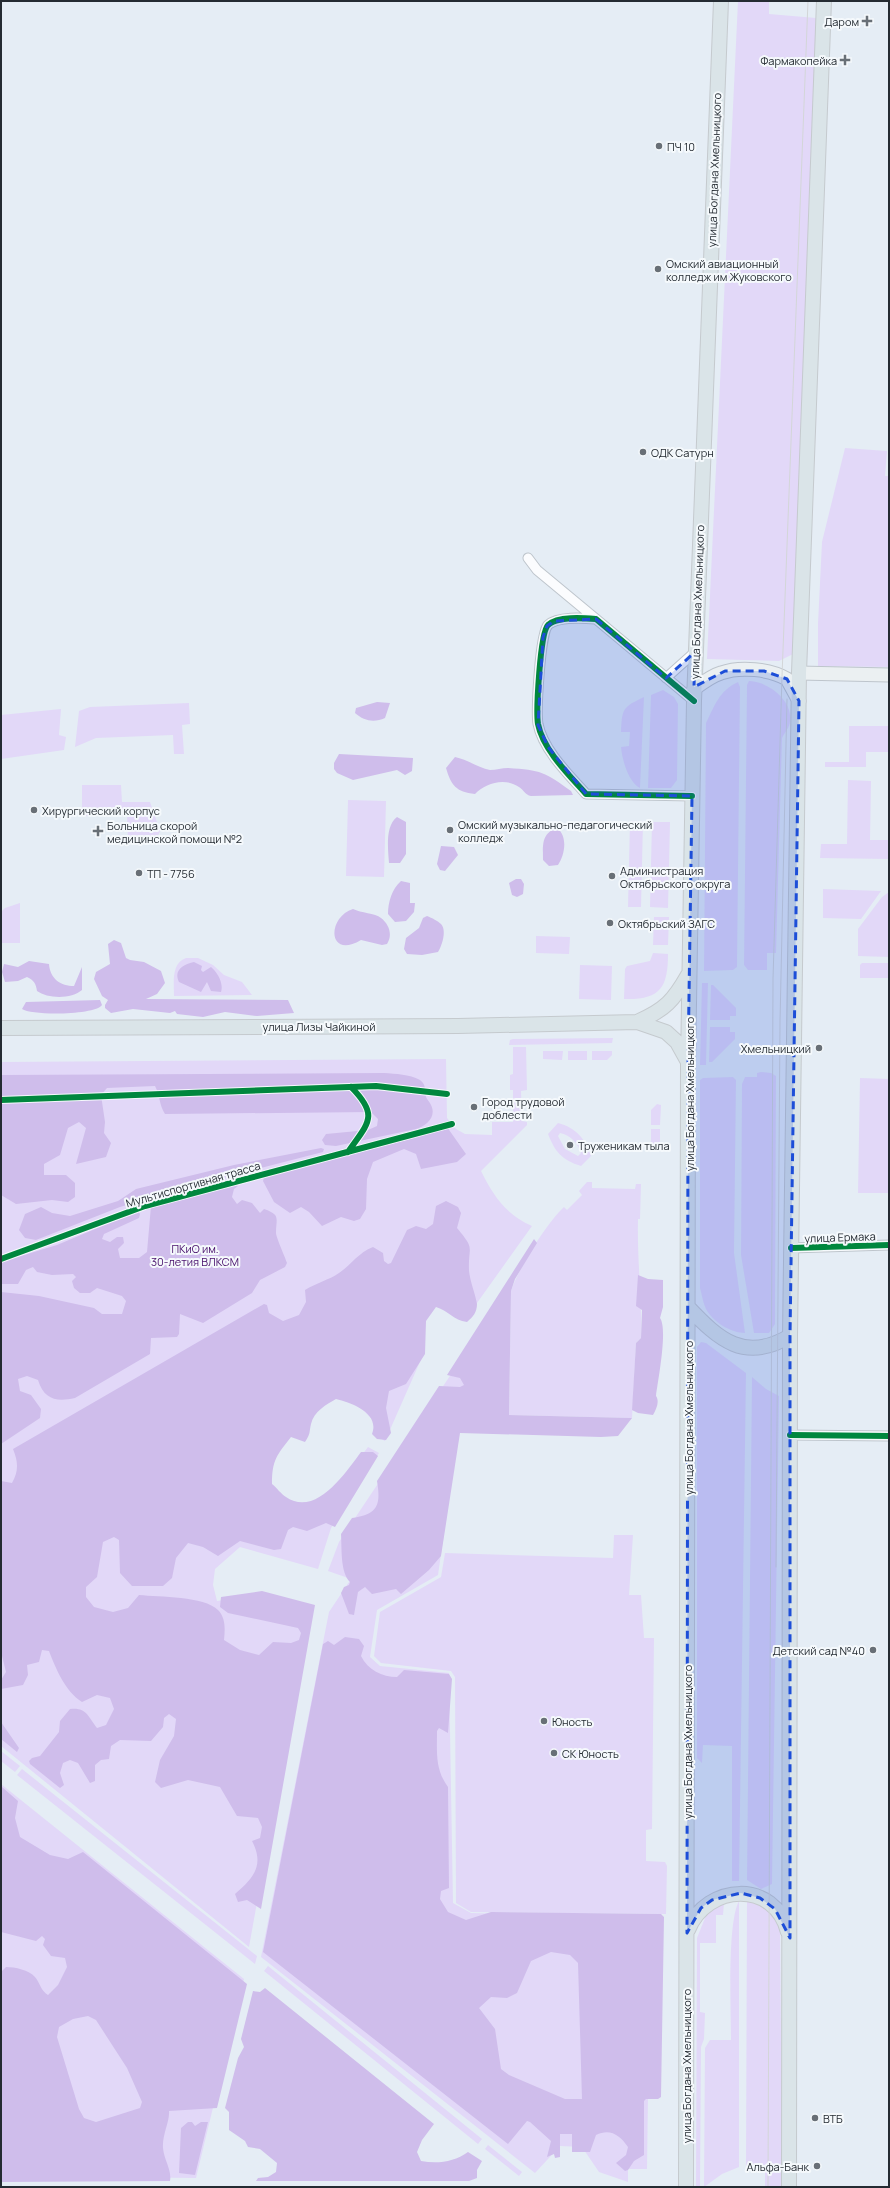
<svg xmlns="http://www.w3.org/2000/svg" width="890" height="2188" viewBox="0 0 890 2188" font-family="Manrope,sans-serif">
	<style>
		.green { fill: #e2d8f8; fill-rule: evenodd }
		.forest { fill: #cfbdeb; fill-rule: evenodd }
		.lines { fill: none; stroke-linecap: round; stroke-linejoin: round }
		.minor-casing { stroke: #bec5cc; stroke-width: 11 }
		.secondary-casing { stroke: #bec5cc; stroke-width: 15 }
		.primary-casing { stroke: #c5cace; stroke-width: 16 }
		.minor { stroke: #fbfcfe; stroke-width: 9 }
		.secondary { stroke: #ebf0f2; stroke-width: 13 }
		.primary { stroke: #dae4e8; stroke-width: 14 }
		.tram { stroke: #d3d6d8; stroke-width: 1 }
		.cycleway-casing { stroke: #f5f9fc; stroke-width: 8 }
		.cycleway { stroke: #00873e; stroke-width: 6 }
		.marked { fill: #1d4ed8; fill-opacity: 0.2; stroke: #1d4ed8; stroke-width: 3; stroke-dasharray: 8 5; stroke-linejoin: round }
		.poi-dot { fill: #686f76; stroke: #f5f9fc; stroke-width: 1.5 }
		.labels { text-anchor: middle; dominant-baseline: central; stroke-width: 4; stroke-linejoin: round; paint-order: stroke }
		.poi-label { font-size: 11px; fill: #242b32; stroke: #f5f9fc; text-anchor: start }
		.street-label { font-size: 11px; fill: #242b32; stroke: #f5f9fc }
		.park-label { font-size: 11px; fill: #460d6a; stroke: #f5f9fc }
	</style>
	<rect width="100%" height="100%" fill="#e5edf5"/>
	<path class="green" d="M738 1H769V14L816 18 793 654 779 661 707 659Z
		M845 448 887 451 885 476H889V667L818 666V624L822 542Z
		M749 681C767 681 793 700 790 721 790 727 785 732 782 738L776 953H767V970H748L744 965 747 685Z
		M738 682 740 687 737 967 733 970 704 971 706 723C715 705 719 691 738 682Z
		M663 690 674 697 678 704 677 780 671 788H648L651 695Z
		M644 697 640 788C628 782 622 759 621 747L629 746 630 732H621C622 708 623 707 644 697Z
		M189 703 190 724 182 725 184 754H174L173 735 96 738 75 747 79 711 90 707Z
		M61 709 59 735 66 737 64 750 1 759V715Z
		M849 726H889V752H866V767H825V762H849Z
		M848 780 871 781 870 840H889V859L820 858 821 844H847Z
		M82 785H121L122 802H150L160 831C157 844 139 841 128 841L127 816H82Z
		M348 800 386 801 384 877 346 876Z
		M630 821H643L641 907H628Z
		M652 822H670L668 908 650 907Z
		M823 889 881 891 861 919 823 918Z
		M889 892V957L858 956V929L882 897Z
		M20 903V943H1V912L5 908Z
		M654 917H669L668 945H653Z
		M536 936 570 937 569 954 536 953Z
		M653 953 668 954C668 988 660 1000 624 999L625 969 627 966 650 961Z
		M186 958H198L213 965 224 975 242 982 252 995 174 996C174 983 171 963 186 958Z
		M862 963H889V978H860V965Z
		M580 965 612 966 611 1000 579 999Z
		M702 983H708L706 1065H700Z
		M711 985H713L736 1008V1016H730V1020H710Z
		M710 1027H730V1032H735V1039L712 1062H709Z
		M613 1038 612 1043 509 1045 510 1040 513 1039Z
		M513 1047H526L527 1090 521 1091 522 1121 527 1122V1125L481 1171C493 1195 506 1215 532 1226L472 1310 443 1293 424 1319 423 1355 385 1441 373 1434 375 1426 374 1421 363 1410 343 1396H329C315 1409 282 1440 275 1456 271 1465 271 1475 271 1484 279 1492 287 1502 298 1504 327 1507 353 1466 368 1447L379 1453 331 1528 318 1569 240 1547 215 1569 213 1585 217 1601 264 1594 310 1607 249 1947 1 1746V1062L446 1059 447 1118 456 1129 465 1134 492 1135V1122H513V1090H510V1075L513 1074Z
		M543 1051H563L562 1060 543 1059Z
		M568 1051H587V1060H568Z
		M592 1051H612V1055L607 1060H592Z
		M761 1072 771 1073 776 1076 775 1324 769 1333H754L741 1255 742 1084 745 1077H757V1073Z
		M733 1077 736 1080 734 1253 745 1333C731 1333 713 1322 706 1309 703 1303 702 1295 700 1288V1080L703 1078Z
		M860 1078 889 1079V1193H858Z
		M657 1104 661 1105 660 1125H651V1110Z
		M558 1123C576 1128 585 1138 591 1156L581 1166C562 1160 555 1152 548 1134ZM560 1133C570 1135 578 1143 581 1153L578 1156 565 1149 558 1136Z
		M651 1129H660V1149H651Z
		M587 1182H592V1188L635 1189 636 1184H641L640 1219H638C637 1259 642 1298 641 1338L636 1343 632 1418 509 1415 511 1291C519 1267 547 1223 564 1207L567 1210 582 1195 579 1191Z
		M504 1295 460 1422 438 1575 377 1610 370 1657 380 1666 449 1673 453 1903 471 1913 659 1918 648 2096 647 2169H628V2182L599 2172 582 2147 560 2146 535 2173 261 1957 329 1612 351 1579 328 1571 339 1542Z
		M701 1342 706 1343 746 1373 739 1881H732V1746L703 1745 702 1763 697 1758V1347Z
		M752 1377 766 1389 779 1396 772 1884 761 1889 747 1880Z
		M614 1535H633L629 1595H641L644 1638H654L652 1829 646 1830V1861L665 1862 667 1866 666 1914 471 1912 456 1903 455 1677 451 1671 381 1663 374 1656 380 1612 441 1577 445 1553 613 1558Z
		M1 1751 20 1766 15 1772 1 1761Z
		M22 1769 257 1956 255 1964 17 1775Z
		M1 1784 244 1979 196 2178 1 2176Z
		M747 1899 765 1906 780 1924 782 2164 746 2166Z
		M739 1901V2167L722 2174 704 2187 705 2048 710 2040H731C731 2010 727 1923 739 1901Z
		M724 1903 723 1915H716V1943H700V2012L705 2013 704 2039 701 2047 700 2187H696L697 1938 707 1913Z
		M268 1966 482 2139 478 2144 264 1971Z
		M488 2145 522 2172 519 2176 485 2149Z
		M782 2171V2187H765V2172Z"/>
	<path class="forest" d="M377 702 390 703 385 718C374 723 364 721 355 713L356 708Z
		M339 754 413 758 412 771 405 775 397 770 353 780 337 773 334 769V763Z
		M455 757C466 759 479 768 490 770 496 770 502 768 508 768 541 770 545 772 571 791L573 795 531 796C525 795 524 790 519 787 505 777 485 783 475 794 456 792 451 785 446 768Z
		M397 817 406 822V854L400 863H389C388 849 385 826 397 817Z
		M557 828C568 836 565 855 558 865L549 866 543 860C543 846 541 833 557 828Z
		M441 846 454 847 458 855 445 871 440 870 437 864Z
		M516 879H521L524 884 523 894 517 897 512 895 509 883Z
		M401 881 410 883V903H415L414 912 406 921 395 922 388 914C388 902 392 889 401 881Z
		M353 909C361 913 375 913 381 918 389 924 393 935 387 944L382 945 361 940C327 960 327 917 353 909Z
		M427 916C432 918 438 921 441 924 447 930 442 946 438 952L422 955 407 954 404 949 406 938 419 928 423 918Z
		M114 940 121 943 126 958 130 960 144 962 161 971 165 983 157 994 146 999 288 1000 294 1013 257 1016 225 1012 203 1017 177 1014 175 1011 170 1013 133 1009 111 1013 105 1008V1005L108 1000 102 996 94 979 96 972 110 964 108 944Z
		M29 961 49 964C50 979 61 986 74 986L82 967V990C72 999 48 999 37 991 36 984 34 980 27 977L18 981 5 982 2 972 4 964 18 967Z
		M194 962 202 966 201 970 203 972 211 967C217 972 224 983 221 992L211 991 207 982 201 992 179 982C173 970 184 964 194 962Z
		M100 1000 102 1005C96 1015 32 1016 22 1009L26 1002Z
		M384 1073C396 1074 409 1074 420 1080 426 1084 425 1091 426 1097 427 1100 430 1102 431 1105 437 1117 426 1126 416 1129L336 1146 325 1145 322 1140 326 1134 368 1130 377 1126 378 1119 371 1112 165 1114C159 1105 160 1095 155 1086L107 1088 101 1095 105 1122 104 1133 111 1143 106 1157 76 1164 86 1128 79 1122 68 1128 60 1155 44 1164V1175H66L75 1183V1197L68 1202 52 1200 16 1204 1 1195V1075Z
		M447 1127 466 1154 457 1162 421 1169 416 1154 404 1149 373 1162 367 1179 366 1209 360 1219 354 1221 341 1217 322 1226 309 1212 301 1207 290 1213 274 1202 263 1181 264 1177 410 1139Z
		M321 1148 324 1149 323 1152 176 1190 120 1207 36 1240 25 1238 19 1230 25 1214 41 1207 52 1213 70 1216 118 1201 136 1189 234 1165Z
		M233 1183 238 1186 234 1189 232 1197 237 1204 242 1200 252 1203 260 1213 264 1209C281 1215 276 1218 276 1233 276 1237 285 1257 287 1263L285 1267 260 1280 252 1293 203 1323 180 1314 179 1334 177 1337 151 1338 150 1354 75 1398C57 1402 44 1400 38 1380L27 1376 18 1379 20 1391 31 1395 41 1409 40 1418 1 1444V1292L39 1296 94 1308 102 1314H122L126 1301 122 1296 97 1288 90 1293H80L74 1288 72 1281 76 1277 73 1274 52 1275 37 1272 33 1267 26 1270 18 1284H1V1262L57 1245 138 1211 140 1214 139 1218 104 1234 102 1239 110 1242 117 1237H123L124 1243 118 1249 120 1258H139L147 1252 151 1206Z
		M446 1201 458 1207 461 1213 457 1228C476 1251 468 1244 469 1271 470 1281 475 1293 477 1304 477 1312 473 1317 467 1322 453 1320 449 1311 436 1307L426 1321 425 1354 406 1384 389 1391 386 1408 391 1433 386 1440 377 1439 372 1434C380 1413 352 1403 336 1399 326 1405 314 1411 311 1424 309 1432 311 1433 305 1442L291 1437C277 1455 272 1460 272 1484 277 1488 281 1494 286 1497 316 1518 346 1472 361 1452H373L378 1456 335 1527 326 1523 307 1531 293 1527 288 1530 281 1549 274 1550 240 1541 218 1556 203 1547 188 1543 176 1558 172 1578 163 1586H132L120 1573 119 1540 114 1537 103 1542 97 1577 86 1587V1597L94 1607 113 1612 128 1608 139 1595C160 1597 204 1596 218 1610 226 1618 225 1630 224 1640L240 1650 259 1655 273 1642 291 1643 299 1640 301 1633 298 1628 228 1613 220 1607 221 1597 262 1591 315 1605 261 1909 247 1900 238 1902 235 1894C253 1878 265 1866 252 1841L260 1838 262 1827 258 1818 237 1816 220 1787 188 1780 161 1788 155 1782 160 1760 174 1736 176 1719 169 1714 164 1718 163 1727 151 1741 120 1740 111 1746 109 1759 101 1760 95 1765V1781L90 1783 78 1763 70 1760 63 1763 60 1773 64 1785 60 1788 30 1764 29 1761 32 1758 40 1756 59 1732 60 1721 70 1709C86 1707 88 1716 97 1728L106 1725 114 1709 110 1698 97 1695 82 1702C65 1691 56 1669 49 1651L42 1650 39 1662 27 1665 28 1675 23 1685 1 1689V1680L6 1672 1 1652V1481L12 1483C19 1471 18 1461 13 1449L264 1304 267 1305 269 1313 283 1321 299 1315 306 1302 305 1290C316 1283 329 1280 339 1273 352 1264 358 1253 373 1247L383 1253 384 1261 388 1264 391 1263 407 1230 416 1226 426 1229 433 1224 436 1206Z
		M534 1239 537 1243 515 1279 511 1291 509 1415 632 1418 618 1436 601 1437 460 1433 441 1556 429 1570 401 1594 396 1589 372 1594 365 1587 358 1592 354 1615 349 1614 341 1593 344 1587 349 1585 350 1582C340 1572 342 1548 341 1534L352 1518C378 1514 381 1505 377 1481L439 1386 460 1387 464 1385 460 1378 447 1375Z
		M638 1275 648 1279 663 1280V1307L660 1318C668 1329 658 1380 656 1396 660 1402 656 1409 653 1415L638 1413 632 1410 636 1343 641 1338 642 1310 636 1306Z
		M345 1637 359 1639 364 1646 361 1656C368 1670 382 1677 397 1677L404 1670 449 1674 452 1679 448 1733 439 1728 437 1731C437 1753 435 1769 448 1787L449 1888 441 1891 440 1899 448 1912 466 1920 491 1912 661 1914 664 1917 661 2097 658 2099H646L644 2101V2155L634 2161 628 2170 625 2171 616 2163 626 2155 628 2147C620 2135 610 2128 596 2135L590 2152H572V2134H560V2157L555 2158 554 2154 547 2157 551 2141 530 2122 527 2121 508 2144 263 1952 323 1644 328 1641 334 1645ZM551 1952 570 1955 578 1963 582 2099H565L509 2075 501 2069 495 2029 479 2008 491 1997 507 1998 517 1993 531 1961Z
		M1 1722 19 1748 17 1752 1 1739Z
		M2 1787 18 1801 15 1818 20 1837 50 1855 68 1859 83 1852 247 1984 217 2108 169 2111C170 2121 162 2135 163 2148 164 2160 172 2170 170 2181L1 2182V1972L6 1967C15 1967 29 1970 35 1977 40 1983 41 1991 48 1995L58 1985 67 1967 65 1958 51 1956 43 1945 45 1939 42 1936 36 1941 1 1932ZM88 2016 96 2020 127 2068 142 2102 140 2108 96 2122 84 2118 79 2109 57 2037 59 2027 73 2019Z
		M265 1988 434 2124 422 2140 417 2152 421 2161C438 2164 454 2162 468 2152L482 2161 477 2170V2178L469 2181H256L258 2178 268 2177 276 2172 277 2163 260 2149 248 2147 245 2141 229 2130V2112L225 2108 238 2058 244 2047 241 2039 253 1991 260 1992Z
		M188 2122H192L195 2126 201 2122H208L195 2175 179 2173 181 2128Z"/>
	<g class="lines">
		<defs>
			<path id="minor" d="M528 558 537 570 596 619
				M666 678 695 652
				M692 796 586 794C570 776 543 750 538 724 536 711 540 633 548 625 558 616 583 618 596 619L694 701
				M791 1248 889 1245
				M790 1435 889 1436"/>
			<path id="secondary" d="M799 673 889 675
				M694 689C702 683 711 676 721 673 740 666 770 669 787 679L799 701"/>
			<path id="primary" d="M637 1022C665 1010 674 1000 688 975
				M1 1028 458 1026 637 1022 666 1032 677 1042 687 1060
				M688 1307C719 1340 745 1363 790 1336
				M688 1930C707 1883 775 1880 788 1932
				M686 2187 688 1064 694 701 721 1
				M789 2187 790 1336 799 673 824 1"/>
		</defs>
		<use href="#minor" class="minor-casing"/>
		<use href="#secondary" class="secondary-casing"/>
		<use href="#primary" class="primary-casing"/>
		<use href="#minor" class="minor"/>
		<use href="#secondary" class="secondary"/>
		<use href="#primary" class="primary"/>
		<path class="tram" d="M776 1567 780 1022 787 699
			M768 2187 773 979 782 676 808 1"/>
		<defs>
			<path id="cycleway" d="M692 796 586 794C570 776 543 750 538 724 536 711 540 633 548 625 558 616 583 618 596 619L694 701
				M1 1100 376 1086 447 1094
				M348 1152C368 1123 380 1116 351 1087
				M791 1248 889 1245
				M1 1259 145 1206 452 1124
				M790 1435 889 1436"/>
		</defs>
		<use href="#cycleway" class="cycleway-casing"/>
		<use href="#cycleway" class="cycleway"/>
	</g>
	<path class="marked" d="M596 619 666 678 695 652 694 687 725 671H764L787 679 799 701 790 1336V1938L775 1909 760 1898 741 1893 712 1900 701 1908 687 1933 688 1064 692 796 586 794 548 747 538 725 543 637 547 626 554 621Z"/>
	<g class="poi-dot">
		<path d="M865 15h4v4h4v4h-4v4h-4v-4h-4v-4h4z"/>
		<path d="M843 54h4v4h4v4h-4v4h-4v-4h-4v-4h4z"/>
		<circle cx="659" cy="146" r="4"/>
		<circle cx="658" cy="269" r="4"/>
		<circle cx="643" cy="452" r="4"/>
		<circle cx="34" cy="810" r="4"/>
		<circle cx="450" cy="830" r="4"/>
		<path d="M96 825h4v4h4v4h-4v4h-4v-4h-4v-4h4z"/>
		<circle cx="139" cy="873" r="4"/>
		<circle cx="612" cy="876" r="4"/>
		<circle cx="610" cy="923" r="4"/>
		<circle cx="819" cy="1048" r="4"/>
		<circle cx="474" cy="1107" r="4"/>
		<circle cx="570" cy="1145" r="4"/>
		<circle cx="873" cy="1650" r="4"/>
		<circle cx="544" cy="1721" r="4"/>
		<circle cx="554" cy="1753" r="4"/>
		<circle cx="815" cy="2118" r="4"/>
		<circle cx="817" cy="2166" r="4"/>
	</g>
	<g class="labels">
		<g class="poi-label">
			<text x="859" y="21" text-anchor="end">Даром</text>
			<text x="837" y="60" text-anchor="end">Фармакопейка</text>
			<text x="667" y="146">ПЧ 10</text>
			<text x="666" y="263">Омский авиационный<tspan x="666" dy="13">колледж им Жуковского</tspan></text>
			<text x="651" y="452">ОДК Сатурн</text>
			<text x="42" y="810">Хирургический корпус</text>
			<text x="458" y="824">Омский музыкально-педагогический<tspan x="458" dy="13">колледж</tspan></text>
			<text x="107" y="825">Больница скорой<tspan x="107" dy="13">медицинской помощи №2</tspan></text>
			<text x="620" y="870">Администрация<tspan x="620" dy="13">Октябрьского округа</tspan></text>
			<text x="147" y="873">ТП - 7756</text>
			<text x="618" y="923">Октябрьский ЗАГС</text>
			<text x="811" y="1048" text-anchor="end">Хмельницкий</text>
			<text x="482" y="1101">Город трудовой<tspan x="482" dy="13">доблести</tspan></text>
			<text x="578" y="1145">Труженикам тыла</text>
			<text x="865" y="1650" text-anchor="end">Детский сад №40</text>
			<text x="552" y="1721">Юность</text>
			<text x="562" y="1753">СК Юность</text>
			<text x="823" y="2118">ВТБ</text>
			<text x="809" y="2166" text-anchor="end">Альфа-Банк</text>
		</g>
		<g class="street-label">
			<text transform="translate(714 170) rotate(-88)">улица Богдана Хмельницкого</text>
			<text transform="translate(697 602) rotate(-88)">улица Богдана Хмельницкого</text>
			<text x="319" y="1026">улица Лизы Чайкиной</text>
			<text transform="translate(689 1094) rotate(-90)">улица Богдана Хмельницкого</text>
			<text transform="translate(193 1184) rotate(-16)">Мультиспортивная трасса</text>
			<text transform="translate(840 1237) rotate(-2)">улица Ермака</text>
			<text transform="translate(688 1418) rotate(-90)">улица Богдана Хмельницкого</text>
			<text transform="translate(687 1742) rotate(-90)">улица Богдана Хмельницкого</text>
			<text transform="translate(686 2066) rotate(-90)">улица Богдана Хмельницкого</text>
		</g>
		<g class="park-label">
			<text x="195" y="1248">ПКиО им.<tspan x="195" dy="13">30-летия ВЛКСМ</tspan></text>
		</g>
	</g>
	<rect width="890" height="2188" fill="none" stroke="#242b32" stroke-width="4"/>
</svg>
